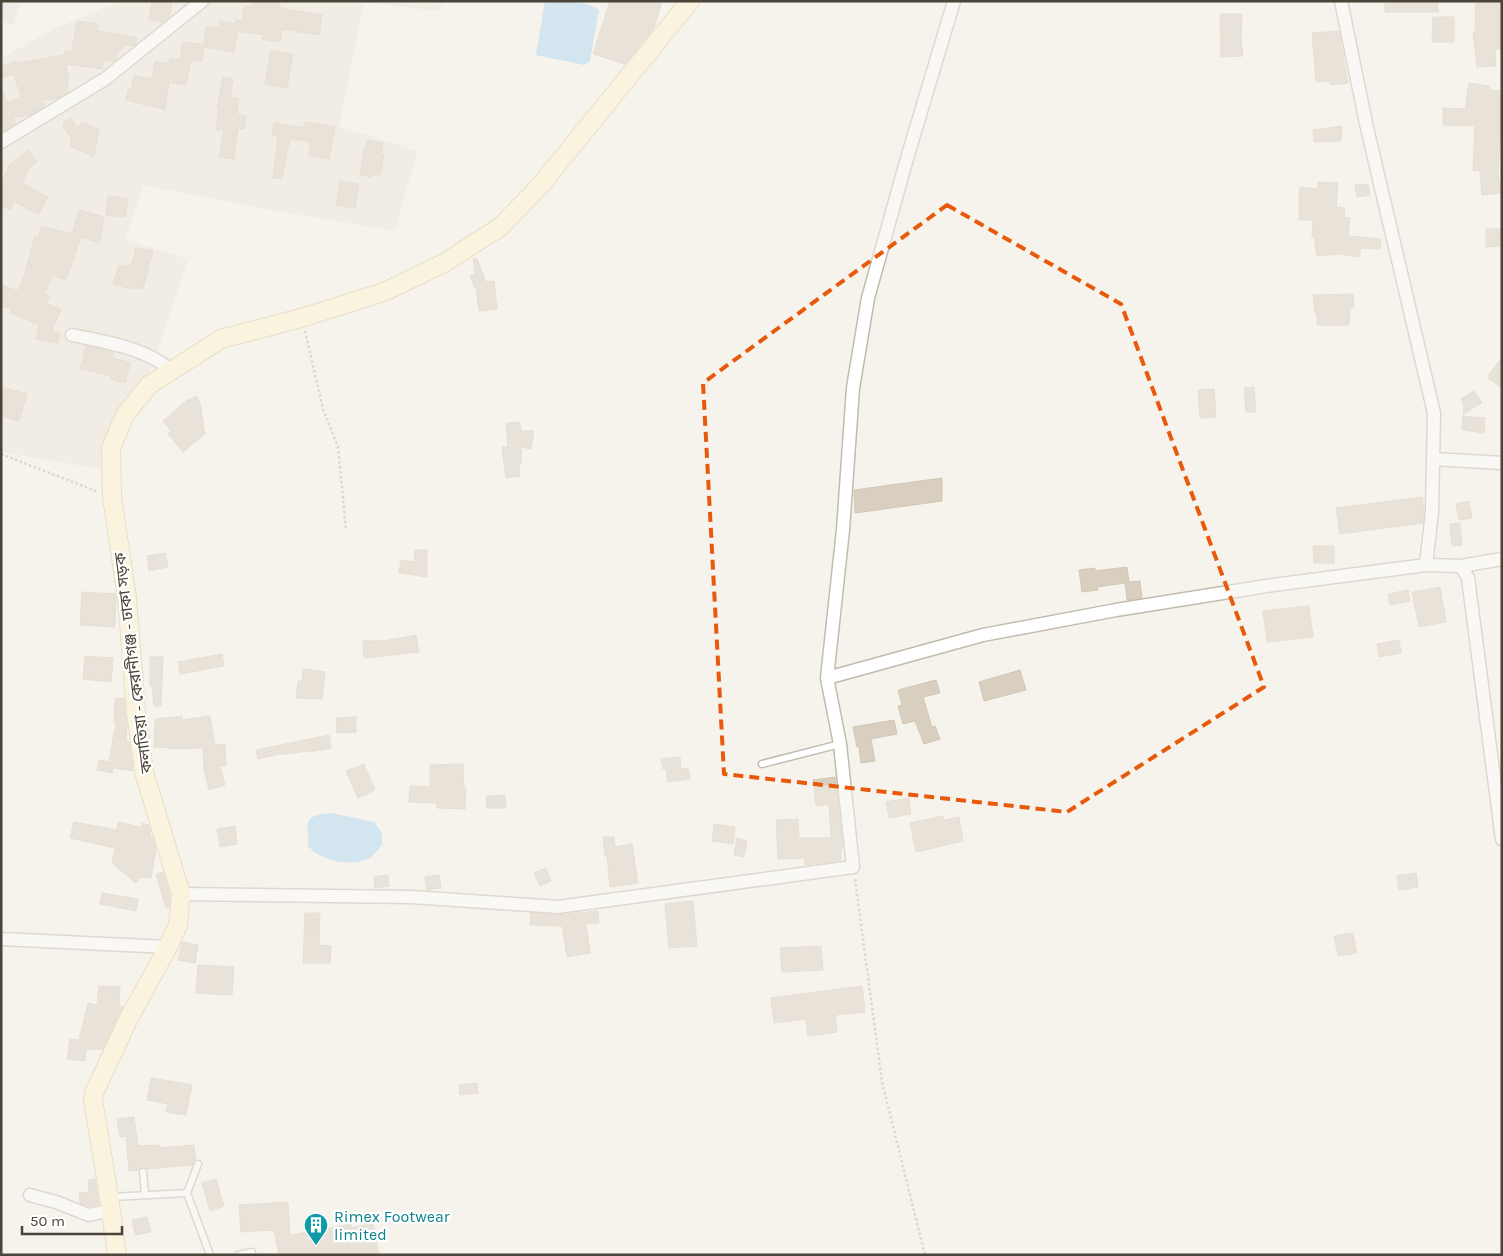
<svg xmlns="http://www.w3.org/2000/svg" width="1503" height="1256" viewBox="0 0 1503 1256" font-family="Karla,'Noto Sans Bengali',sans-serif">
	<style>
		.residential { fill: #eae5da }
		.industrial { fill: #e6e2dd }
		.water { fill: #a9d4f2 }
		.building { fill: #d8cfc1; stroke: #d3c7b4 }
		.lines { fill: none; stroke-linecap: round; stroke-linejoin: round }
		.service-casing { stroke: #c2bbae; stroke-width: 9 }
		.minor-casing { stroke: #c2bbae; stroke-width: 15 }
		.secondary-casing { stroke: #d6c79b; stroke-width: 20 }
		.path { stroke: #c4b79f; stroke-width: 2.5; stroke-dasharray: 2.5 2.5; stroke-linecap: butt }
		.service { stroke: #fff; stroke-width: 6 }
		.minor { stroke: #fff; stroke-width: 12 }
		.secondary { stroke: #fff3cd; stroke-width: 18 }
		.marked { fill: none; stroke: #e8590c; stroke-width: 4; stroke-dasharray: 10 6; stroke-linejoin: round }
		.labels { text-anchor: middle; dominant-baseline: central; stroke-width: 4.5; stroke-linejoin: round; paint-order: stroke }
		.street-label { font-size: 16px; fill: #4b4439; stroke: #fff }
		.culture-label { font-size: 16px; fill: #0d838f; stroke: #fff; text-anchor: start }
	</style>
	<rect width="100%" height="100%" fill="#f6f3ec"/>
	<path class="residential" d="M113 1H444L437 11 364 2 339 126 417 151 395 231 276 211 143 185 125 239 188 259 133 422 107 470 1 452V58L56 28 113 4Z"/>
	<path class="industrial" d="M1 1H21L13 25 1 21Z"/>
	<path class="water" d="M545 1C562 1 585 0 599 10L590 61 584 65 536 55Z
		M331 813 374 822 382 833V845C378 849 373 857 368 859 349 867 321 861 308 846 309 823 300 816 331 813Z"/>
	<path class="building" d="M152 1H172L170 16 163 22 149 19Z
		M254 1H280L279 7 283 8V9L322 15 319 35 282 29 280 42 262 39 263 35 238 31 234 52 204 47 202 62 191 60 186 85 169 82 165 110 126 100 128 89 131 90 134 75 152 79 155 61 169 64 170 59 180 60 183 42 204 45 206 27H219L220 21 235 24 236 20 242 21 244 6 253 7Z
		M610 1H662L654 28 643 42H641L640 46 625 64 593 54Z
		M1385 1H1438V12H1385Z
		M1476 1H1502V49H1495L1496 66 1477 67 1473 32H1475Z
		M1220 14H1242L1241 41 1243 56 1221 57Z
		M1433 17H1454V42H1432Z
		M77 21 98 24 97 31 136 37V44L133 46 123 45 122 50 118 49 116 60 113 62 103 60 102 69 66 64 69 82 67 83 68 92 56 99 38 100 45 103V106L31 115 13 117 16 124 4 131 1 124V89L7 102 21 97 14 74 1 78V67L18 61 19 63 65 55V51H72Z
		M1339 31 1348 83 1331 85 1330 81 1316 82 1312 33Z
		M271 50 293 54 287 88 265 84Z
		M223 77 233 79 230 97 239 99 237 114 246 116 244 129 238 128 234 159 219 157 224 130 216 129 219 108H217Z
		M1469 83 1490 86 1489 90 1502 91V140H1500L1498 175 1501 193 1482 195 1480 171 1473 170 1475 126 1443 125V108L1465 109Z
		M70 118 78 128 82 122 99 130 94 157 70 146 72 139 63 127V123Z
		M305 122 335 127 329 159 309 155 311 142 290 138 282 179 273 178 278 136 272 135 274 123 304 128Z
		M1342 126 1341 141 1314 142 1313 130Z
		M367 140 383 143 381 154 384 155 380 175 371 174V177L360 175 364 149H366Z
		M28 150 37 162 28 169 22 183 48 197 38 215 14 201 11 210 1 206V186L9 165Z
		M340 181 359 184 355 208 336 205Z
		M1318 182 1338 183 1336 207 1345 208 1344 217 1350 218 1348 236 1381 239 1380 249 1361 248 1359 257 1339 254 1317 256 1314 237H1312L1313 220H1299V197L1300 187 1317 189Z
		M1368 184 1370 195 1357 197 1355 185Z
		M108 196 128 199 125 217 106 215Z
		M79 210 104 217 101 233H102L99 243 81 237 66 280 53 275 44 293 50 296 46 303 61 309 52 331 60 333 58 343 36 339 39 325 10 313 11 309 1 306V285L18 291 24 276 35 236 38 237 41 226 72 234Z
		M1486 229H1502V246L1486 247Z
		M136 248 153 251 143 289 134 287 133 289 113 284 119 265 129 267 130 264H132Z
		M477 258 486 282 494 281 497 309 479 311 476 287 475 288 470 276 475 274 473 259Z
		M1353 294 1354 308H1350L1349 325H1317V314H1315L1313 295Z
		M86 346 114 353 113 358 130 363 125 383 111 379 112 376 80 369Z
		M1502 358V388L1489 379V374Z
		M1 387 27 394 19 421 1 416Z
		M1254 387 1256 412H1246L1244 388Z
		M1214 389 1216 417 1200 418 1198 390Z
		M1474 391 1482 403 1463 414 1464 405 1461 399Z
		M196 396 200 403 205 434 183 452 168 434 171 431 163 421 186 401Z
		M1463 416 1485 418 1484 433 1462 430Z
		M520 422 521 431H534L531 449 521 447V464H519L520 476 506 478 502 447H508L506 423Z
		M942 478V501L855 513 854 490Z
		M1422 497 1424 509 1423 523 1340 534 1336 508Z
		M1469 501 1472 518 1459 520 1456 504Z
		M1460 523 1462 545 1452 546 1450 524Z
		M1313 546H1334V563H1314Z
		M415 550H427V577L399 573 401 560 414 562Z
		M165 553 168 567 149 571 147 556Z
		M1127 567 1129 582 1140 581 1142 598 1127 600 1125 583 1097 587 1098 590 1082 592 1079 570 1095 568V571Z
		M1440 587 1446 622 1419 627 1412 592Z
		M1408 590 1410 601 1390 605 1388 594Z
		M82 592 116 594 115 627 80 625Z
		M1309 606 1313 637 1267 642 1263 611Z
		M416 635 419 652 364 658 363 641H383Z
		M1399 640 1401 653 1379 657 1377 644Z
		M222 654 224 666 180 674 178 662Z
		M85 656 113 658 111 682 83 679Z
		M150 657H163L161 706H154L152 686H150Z
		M303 669 325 672 322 699 296 698 298 681H302Z
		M1020 670 1026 690 984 701 979 682Z
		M936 680 940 693 923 697 932 727 935 726 940 739 924 744 915 721 903 724 898 706 902 705 898 690Z
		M115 698H124L127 725 126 742H129L133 771 113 768 112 773 97 770 99 760 109 762 116 722H114Z
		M182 716V720L210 716 215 745 225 744 226 766H220L225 785 209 790 204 769 203 748 170 749V748L154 747 155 719Z
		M356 717V732L337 733 336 718Z
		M894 720 897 734 871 739 875 761 861 763 859 747H857L853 727Z
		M329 735 331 748 309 752 308 751 275 755 258 759 256 750Z
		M680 757 681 769 688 768 690 779 668 782 666 769H663L661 759Z
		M364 764 375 790 358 798 346 771Z
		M463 764 464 788H466L465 809 437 808V803L409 802 410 786 430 787V765Z
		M835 777 843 848H841V860L805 865V858L778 859 776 820 798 819 799 838H831L829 804 816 806 813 780Z
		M505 795 506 808H487L486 796Z
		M909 798 911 814 889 818 886 802Z
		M943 816 944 820 959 817 963 841 916 852 910 823Z
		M74 822 117 830 118 822 141 827 142 823 149 825 151 831 150 836 153 837 156 849 151 878 141 877 136 883 112 863 115 848 70 838Z
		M714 824 735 827 733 844 712 841Z
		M235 826 237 844 220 847 217 829Z
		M603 837H614L615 847 632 844 638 883 610 887 607 856H605Z
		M737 838 747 841 744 857 734 855Z
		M546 868 551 881 540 886 534 873Z
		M163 872 170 895 169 907 166 908 156 874Z
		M1416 873 1418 887 1399 890 1397 876Z
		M388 875 389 886 375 888 374 877Z
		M439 875 441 888 427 890 425 877Z
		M102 893 138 899 136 911 100 904Z
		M693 901 697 946 669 948 665 904Z
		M598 911 599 923 586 924 590 953 567 957 562 926 530 925 531 913 558 915Z
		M305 913H320L319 945 331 946 330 963H303Z
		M1353 933 1357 953 1338 956 1334 936Z
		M182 942 198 945 195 963 178 960Z
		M821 946 823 970 782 972 780 948Z
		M198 965 234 967 232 995 196 993Z
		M99 986 120 987 119 1006 123 1007 103 1049H86L85 1061 67 1059 70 1039 79 1040 88 1003 97 1005Z
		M862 986 865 1012 835 1015 837 1032 808 1036 806 1019 774 1023 771 998Z
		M151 1078 192 1085 186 1115 166 1112 168 1104 147 1100Z
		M477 1083 478 1093 460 1095 459 1085Z
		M134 1117 138 1146 160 1145V1148L194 1145 196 1160 192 1165 147 1169 143 1167 139 1170 129 1171 126 1136 120 1137 117 1119Z
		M95 1179 99 1204 91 1206 80 1203 79 1193 89 1192 88 1180Z
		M216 1179 224 1206 210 1211 202 1183Z
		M288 1202 290 1235 351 1224V1228L373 1223 379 1255H279L274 1230 241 1232 239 1205Z
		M147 1217 151 1232 135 1235 132 1220Z"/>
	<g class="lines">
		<defs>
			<path id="service" d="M762 764 840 744
				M143 1172 145 1194
				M187 1193 198 1164
				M111 1197 187 1193 210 1255
				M238 1255 252 1252"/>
			<path id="minor" d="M954 1 908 155 868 298 853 388 843 530 827 678 983 635 1116 610 1273 585 1426 565 1461 566 1502 559
				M1341 1 1367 128 1434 413 1432 512 1426 565
				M1 142 105 79 202 1
				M72 335C104 342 147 348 170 370
				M1434 459 1502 463
				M1461 566 1468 578 1502 839
				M181 894 412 897 558 907 853 867 840 744 827 678
				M1 939 168 947
				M30 1195 56 1202 89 1215 111 1210"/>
			<path id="secondary" d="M117 1255 109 1197 93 1100 94 1093 129 1018 168 947 178 925 181 894 144 772 136 712 127 598 112 497 111 448 125 415 149 385 221 339 301 318 384 292 444 263 500 227 539 187 690 1"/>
		</defs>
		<use href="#service" class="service-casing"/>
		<use href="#minor" class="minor-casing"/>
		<use href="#secondary" class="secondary-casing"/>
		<path class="path" d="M305 331 323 409 338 447 346 529
			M1 454 96 491
			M855 879 882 1082 925 1255"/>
		<use href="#service" class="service"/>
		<use href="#minor" class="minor"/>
		<use href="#secondary" class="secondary"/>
	</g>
	<path d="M0 0H1503V1256H0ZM947 205 1121 304 1264 687 1067 812 724 774 703 383Z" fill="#f6f3ec" fill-opacity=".55" fill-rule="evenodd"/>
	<path class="marked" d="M947 205 1121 304 1264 687 1067 812 724 774 703 383Z"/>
	<defs>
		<symbol id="building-pin" viewBox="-11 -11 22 30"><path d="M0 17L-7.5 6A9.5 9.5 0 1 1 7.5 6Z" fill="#0f9aa8" stroke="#fff"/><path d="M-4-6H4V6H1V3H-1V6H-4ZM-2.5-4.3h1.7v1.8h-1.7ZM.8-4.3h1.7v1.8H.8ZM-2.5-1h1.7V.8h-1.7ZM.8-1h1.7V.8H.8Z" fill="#fff"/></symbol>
	</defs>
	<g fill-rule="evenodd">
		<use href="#building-pin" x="302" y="1211" width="28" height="38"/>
	</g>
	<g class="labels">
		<g class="street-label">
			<text transform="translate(133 663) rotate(-97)">কলাতিয়া - কেরানীগঞ্জ - ঢাকা সড়ক</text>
		</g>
		<g class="culture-label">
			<text x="334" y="1216">Rimex Footwear<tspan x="334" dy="18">limited</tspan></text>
		</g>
	</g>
	<rect width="1503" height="1256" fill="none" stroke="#4b4439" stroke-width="5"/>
	<path d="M22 1226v8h100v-8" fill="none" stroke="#4b4439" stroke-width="2.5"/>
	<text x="30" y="1226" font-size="15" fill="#4b4439" stroke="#ffffff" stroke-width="4" paint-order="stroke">50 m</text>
</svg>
